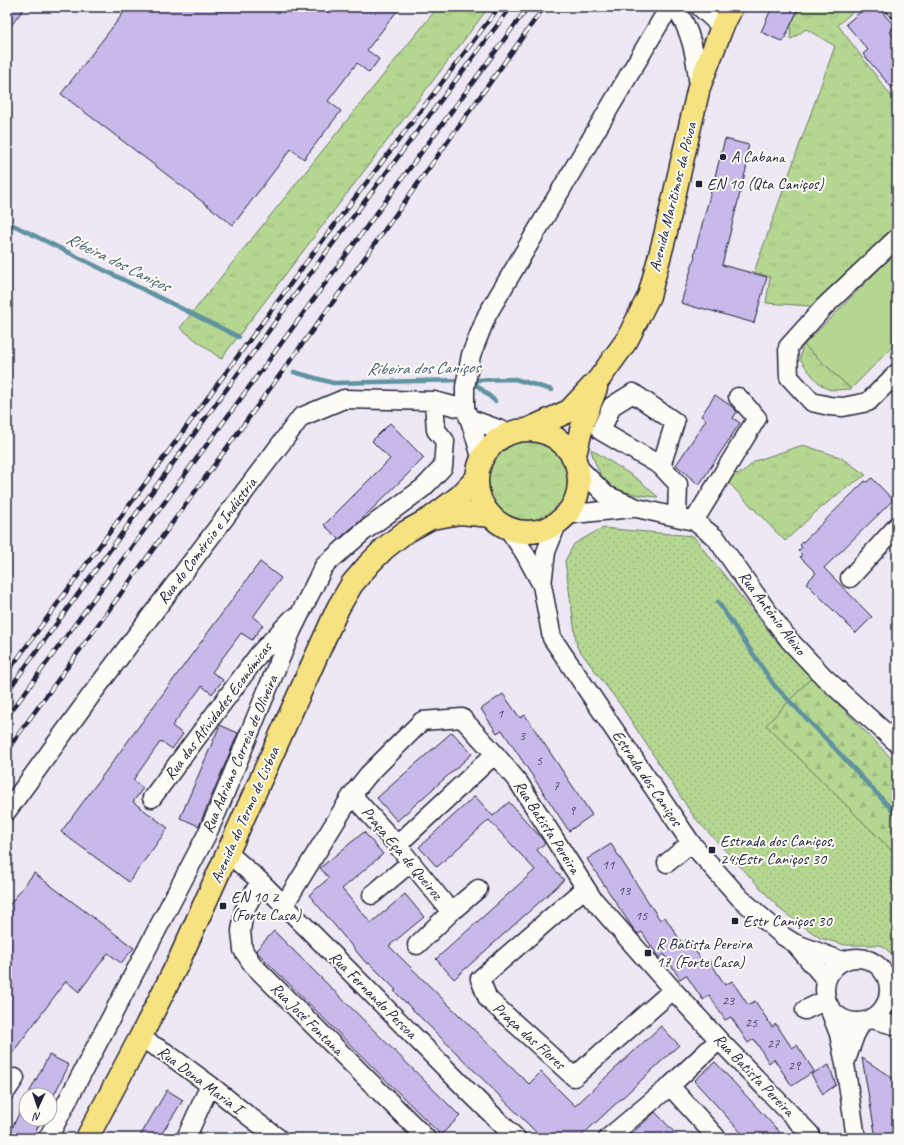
<svg xmlns="http://www.w3.org/2000/svg" width="904" height="1145" viewBox="0 0 904 1145" font-family="Caveat,sans-serif">
	<style>
		.grass { fill: url(#grass-tufts); stroke: #6c7c66 }
		.forest { fill: url(#forest-firs); stroke: #6c7c66 }
		.garden { fill: url(#garden-dots); stroke: #6c7c66 }
		.pitch { fill: #b5d791; stroke: #6c7c66 }
		.lines { fill: none; stroke-linecap: round; stroke-linejoin: round }
		.stream { stroke: #6192a0; stroke-width: 4.5 }
		.building { fill: #c8b9ea; stroke: #22223b }
		.minor-casing { stroke: #22223b; stroke-width: 21 }
		.major-casing { stroke: #22223b; stroke-width: 25 }
		.minor { stroke: #fdfcf7; stroke-width: 18 }
		.major { stroke: #f7e281; stroke-width: 22 }
		.rail-casing { stroke: #22223b; stroke-width: 4.5 }
		.rail { stroke: #fdfcf7; stroke-width: 3; stroke-dasharray: 9; stroke-linecap: butt }
		.poi-dot { fill: #22223b; stroke: #fdfcf7; stroke-width: 1.5 }
		.labels { text-anchor: middle; dominant-baseline: central; stroke-width: 4; stroke-linejoin: round; paint-order: stroke }
		.number-label { font-size: 14px; fill: #4c4867 }
		.poi-label { font-size: 16px; fill: #22223b; stroke: #fdfcf7; text-anchor: start }
		.street-label { font-size: 16px; fill: #22223b; stroke: #fdfcf7 }
		.water-label { font-size: 17px; font-style: italic; fill: #425a6d; stroke: #fdfcf7 }
	</style>
	<defs>
		<pattern id="grass-tufts" width="24" height="20" patternUnits="userSpaceOnUse"><rect width="24" height="20" fill="#b5d791"/><path d="M3 7l-1-3M5 7V3M7 7l1-3M15 17l-1-3M17 17v-4M19 17l1-3" fill="none" stroke="#9bb87e"/></pattern>
		<pattern id="forest-firs" width="22" height="20" patternUnits="userSpaceOnUse"><rect width="22" height="20" fill="#b5d791"/><path d="M5 1l3.5 6h-7zM16 11l3.5 6h-7z" fill="#9bb87e"/></pattern>
		<pattern id="garden-dots" width="8" height="8" patternUnits="userSpaceOnUse"><rect width="8" height="8" fill="#b5d791"/><path d="M2 2h.1M6 6h.1" fill="none" stroke="#9bb87e" stroke-width="1.8" stroke-linecap="round"/></pattern>
	</defs>
	<rect width="100%" height="100%" fill="#ede8f3"/>
	<filter id="ink" filterUnits="userSpaceOnUse"><feTurbulence type="fractalNoise" baseFrequency=".025" numOctaves="2"/><feDisplacementMap in="SourceGraphic" scale="8" xChannelSelector="R" yChannelSelector="G"/><feConvolveMatrix kernelMatrix="1 2 1 2 8 2 1 2 1" color-interpolation-filters="sRGB"/></filter>
	<g filter="url(#ink)">
		<path class="grass" d="M438 7H489L221 359 180 328Z
			M800 7H858L838 25 897 104V234L824 307 766 303 770 277 754 272 835 46 806 29 790 40 791 25Z
			M804 345 851 389C845 389 833 391 828 389 818 385 806 368 800 359L802 348Z
			M487 479a41 41 0 1 1 82 0a41 41 0 1 1-82 0Z
			M803 445 840 457 866 475 843 490 816 512 785 541 721 475 742 473 755 461Z
			M591 449 639 480 658 497C643 496 621 493 609 485 603 480 600 473 597 467 594 461 592 455 591 449Z"/>
		<path class="forest" d="M812 677 897 764V856L766 725Z"/>
		<path class="garden" d="M602 528 693 536 779 644 812 677 766 725 897 856V958L881 945H845L820 938 782 911 694 817 622 707 577 647 565 561 574 544Z"/>
		<path class="pitch" d="M897 251V342L851 389 804 345Z"/>
		<g class="lines">
			<path class="stream" d="M7 222 239 337
				M294 372 333 383 462 380
				M471 380 515 379 552 390
				M471 380 495 401
				M718 602 774 685 828 741 897 815"/>
		</g>
		<path class="building" d="M7 7H25L7 31Z
			M128 7H400L367 50 379 59 369 73 357 63 328 101 341 111 304 159 291 149 233 225 61 94Z
			M772 7H799L783 42 761 32Z
			M866 7H878L895 27 890 32 897 41V94L863 54 868 50 846 24Z
			M725 139 749 145 747 152 750 153 722 265 767 277 754 323 701 308V309L681 303 695 256 694 255Z
			M715 395 734 408 737 412 733 418 740 423 699 485 676 465 706 420 701 416Z
			M390 423 424 458 361 520 339 539 324 525 390 459 372 441Z
			M872 478 893 500 824 568 872 617 856 633 806 583 816 573 800 557 802 555 798 551 802 547 800 545 865 481 867 482Z
			M260 562 281 578 253 617 263 625 252 640 241 633 212 672 223 680 212 694 202 686 172 726 183 734 172 749 161 741 133 780 143 788 133 802 168 828 129 882 61 832Z
			M503 694 520 718 525 715 592 815 569 831 502 730 497 733 481 709Z
			M220 725 238 733 199 826 180 818Z
			M452 732 472 754 397 821 377 798Z
			M475 796 493 816 509 802 542 839 545 843 537 850 564 880 454 979 436 959 535 870 489 820 437 867 419 847Z
			M364 832 383 854 342 889 371 923 405 894 424 917 389 946 529 1084 541 1072 575 1106 661 1026 679 1045 579 1138H542L394 991 396 990 369 963 367 964 309 895 329 878 320 868Z
			M611 844 660 920 665 917 682 943 688 939 704 964 709 960 725 985 732 981 748 1005 755 1001 772 1027 776 1024 792 1048 797 1045 814 1071 792 1086 774 1059 769 1063 754 1039 748 1043 731 1017 725 1020 709 995 703 1000 686 975 680 979 664 954 659 958 642 932 638 934 632 927 587 859Z
			M34 873 134 948 121 963 108 953 79 992 66 981 7 1060V908Z
			M274 931 460 1116 441 1135 257 952 256 950Z
			M49 1055 69 1065 54 1095H28Z
			M862 1058 897 1081V1138H876Z
			M715 1062 739 1088 785 1138H746L718 1107 694 1081Z
			M829 1065 836 1085 823 1094 811 1074Z
			M167 1090 183 1100 159 1138H139Z
			M26 1099V1119H42L32 1138H7Z
			M655 1112 680 1138H627L653 1114Z"/>
		<g class="lines">
			<defs>
				<path id="minor" d="M674 7C692 29 696 59 699 87
					M700 7 722 27
					M895 7 897 9
					M897 238 824 307 788 347 789 377 812 402 829 406 843 407 868 402 897 373
					M465 409V387L471 355 487 315 662 19 671 7
					M470 419 509 433
					M576 465 606 495 637 508 694 521 716 538 765 608 790 641 824 677 897 743
					M661 466 601 431 612 406 633 393 675 422 661 466 678 484 677 517
					M564 515 632 508
					M694 521 757 418 738 397
					M507 527 524 552 542 585 552 638 691 843 740 898 783 936 794 943 842 961
					M850 578 897 526
					M542 585 546 552 557 524
					M352 795 397 845 451 912
					M152 798 259 654 293 618
					M7 811 92 694 301 417 344 399 434 401 465 409C473 424 476 443 482 459
					M397 845 495 754
					M228 853 260 881 284 905 468 1091 516 1138
					M667 863 691 843
					M260 881 244 911 241 931 243 950 253 965 426 1138
					M586 889 578 894 480 979 488 999 574 1077 673 990
					M372 895 411 862
					M284 905 352 795 368 775 422 721 462 718 495 754 519 783 592 898 673 990 719 1040 810 1134V1138
					M417 945 451 912 478 889
					M796 945 826 980
					M825 990a32 32 0 1 1 64 0a32 32 0 1 1-64 0Z
					M829 1008 839 1034 845 1064 856 1138
					M805 1010 826 1000
					M872 1019 897 1026
					M140 1038 165 1052 210 1085 246 1114 278 1138
					M845 1063 855 1035 862 1022
					M670 1086 717 1138
					M7 1090 15 1078
					M48 1138 206 836 217 812 292 630 324 566 363 532 423 488 429 482 443 467 445 441 436 430 434 401
					M186 1138 210 1085
					M608 1138 670 1086 719 1040"/>
				<path id="major" d="M529 429 569 411 599 379 627 340 649 296 665 236 699 87 722 27 732 7
					M477 481a51 51 0 1 1 102 0a51 51 0 1 1-102 0Z
					M574 459 583 422 596 388
					M432 518 460 513 491 516
					M87 1138 140 1038 177 965 338 608 352 584 370 563 385 548 404 533 431 518 460 496 476 479"/>
			</defs>
			<use href="#minor" class="minor-casing"/>
			<use href="#major" class="major-casing"/>
			<use href="#minor" class="minor"/>
			<use href="#major" class="major"/>
			<defs>
				<path id="rail" d="M7 673 305 264 499 7
					M7 692 313 270 511 7
					M7 717 528 7
					M7 750 341 291 544 7"/>
			</defs>
			<use href="#rail" class="rail-casing"/>
			<use href="#rail" class="rail"/>
		</g>
	</g>
	<g class="poi-dot">
		<circle cx="723" cy="157" r="4"/>
		<rect x="695" y="180" width="8" height="8" rx="2"/>
		<rect x="708" y="846" width="8" height="8" rx="2"/>
		<rect x="219" y="902" width="8" height="8" rx="2"/>
		<rect x="731" y="917" width="8" height="8" rx="2"/>
		<rect x="644" y="949" width="8" height="8" rx="2"/>
	</g>
	<g class="labels">
		<g class="number-label">
			<text x="500" y="713">1</text>
			<text x="522" y="735">3</text>
			<text x="539" y="760">5</text>
			<text x="556" y="785">7</text>
			<text x="572" y="810">9</text>
			<text x="608" y="864">11</text>
			<text x="624" y="890">13</text>
			<text x="641" y="915">15</text>
			<text x="728" y="1000">23</text>
			<text x="751" y="1022">25</text>
			<text x="773" y="1043">27</text>
			<text x="794" y="1065">29</text>
		</g>
		<g class="poi-label">
			<text x="731" y="157">A Cabana</text>
			<text x="707" y="184">EN 10 (Qta Caniços)</text>
			<text x="720" y="841">Estrada dos Caniços,<tspan x="720" dy="18">24;Estr Caniços 30</tspan></text>
			<text x="231" y="897">EN 10 2<tspan x="231" dy="18">(Forte Casa)</tspan></text>
			<text x="743" y="921">Estr Caniços 30</text>
			<text x="656" y="944">R Batista Pereira<tspan x="656" dy="18">17 (Forte Casa)</tspan></text>
		</g>
		<g class="street-label">
			<text transform="translate(673 197) rotate(-76)">Avenida Marítimos da Póvoa</text>
			<text transform="translate(207 541) rotate(-53)">Rua do Comércio e Indústria</text>
			<text transform="translate(772 613) rotate(53)">Rua António Aleixo</text>
			<text transform="translate(218 711) rotate(-53)">Rua das Atividades Económicas</text>
			<text transform="translate(240 754) rotate(-67)">Rua Adriano Correia de Oliveira</text>
			<text transform="translate(647 778) rotate(56)">Estrada dos Caniços</text>
			<text transform="translate(245 815) rotate(-66)">Avenida do Termo de Lisboa</text>
			<text transform="translate(547 827) rotate(57)">Rua Batista Pereira</text>
			<text transform="translate(402 853) rotate(50)">Praça Eça de Queiroz</text>
			<text transform="translate(373 995) rotate(45)">Rua Fernando Pessoa</text>
			<text transform="translate(307 1019) rotate(45)">Rua José Fontana</text>
			<text transform="translate(529 1036) rotate(42)">Praça das Flores</text>
			<text transform="translate(754 1075) rotate(46)">Rua Batista Pereira</text>
			<text transform="translate(200 1080) rotate(37)">Rua Dona Maria I</text>
		</g>
		<g class="water-label">
			<text transform="translate(118 262) rotate(26)">Ribeira dos Caniços</text>
			<text transform="translate(423 368) rotate(-1)">Ribeira dos Caniços</text>
		</g>
	</g>
	<rect width="904" height="1145" fill="none" stroke="#fdfcf7" stroke-width="24"/>
	<rect x="12" y="12" width="880" height="1121" fill="none" stroke="#22223b" stroke-width="1.5" filter="url(#ink)"/>
	<g transform="translate(38 1107) rotate(183)"><circle r="19" fill="#fdfcf7" stroke="#a5a5ac"/>
	<path d="M0-3L7 15L0 10L-7 15Z" fill="#22223b"/>
	<text y="-6" font-size="11" font-weight="bold" text-anchor="middle" fill="#22223b">N</text>
	</g>
</svg>
